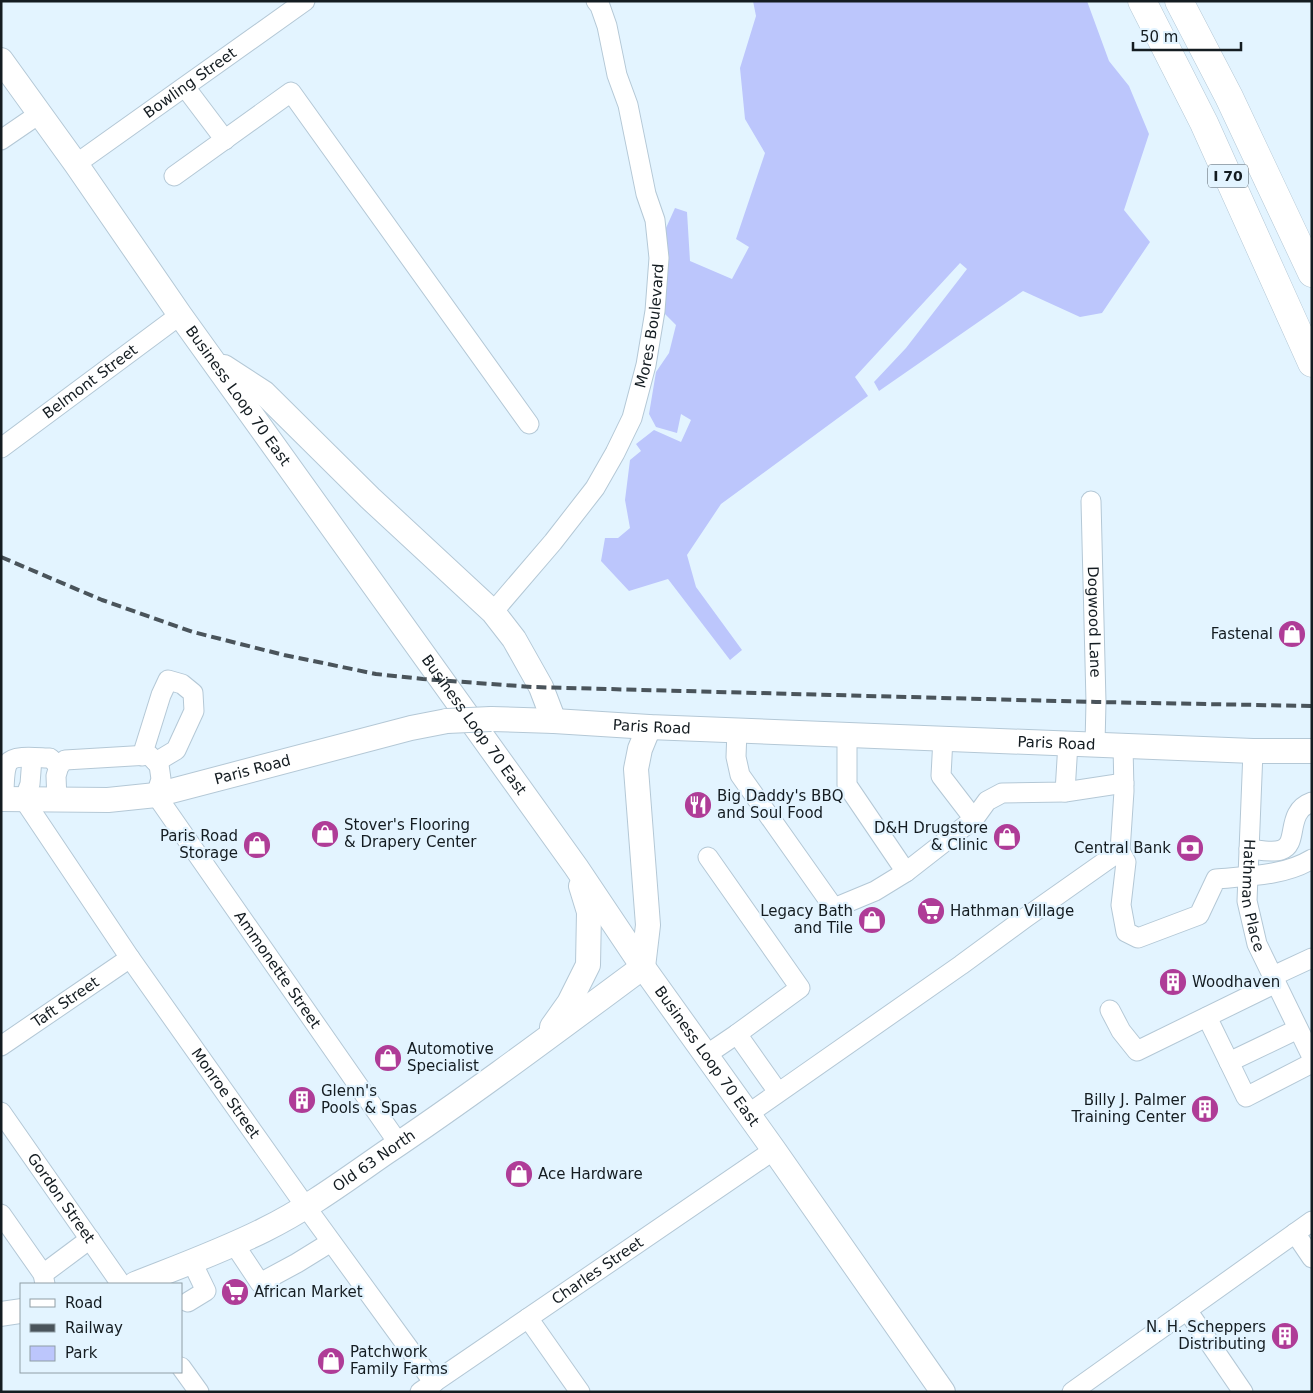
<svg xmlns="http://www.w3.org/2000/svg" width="1313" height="1393" viewBox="0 0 1313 1393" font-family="'DejaVu Sans',sans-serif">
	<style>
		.green { fill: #bcc6fc }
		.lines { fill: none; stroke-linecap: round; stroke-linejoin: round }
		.minor-casing { stroke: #b4c8d6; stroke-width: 21 }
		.major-casing { stroke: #b4c8d6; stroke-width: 26 }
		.highway-casing { stroke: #b4c8d6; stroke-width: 29 }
		.minor { stroke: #fff; stroke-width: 19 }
		.major { stroke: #fff; stroke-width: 24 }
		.highway { stroke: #fff; stroke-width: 28 }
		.rail { stroke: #4a545b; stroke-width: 4; stroke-dasharray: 10 5; stroke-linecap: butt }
		.major-bridge-casing { stroke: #b4c8d6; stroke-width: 26; stroke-linecap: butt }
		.major-bridge { stroke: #fff; stroke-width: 24 }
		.labels { text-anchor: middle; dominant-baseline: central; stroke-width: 4.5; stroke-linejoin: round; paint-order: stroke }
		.shield { fill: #e3f4ff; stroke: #525d64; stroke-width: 1 }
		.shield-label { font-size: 14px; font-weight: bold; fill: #141c21 }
		.street-label { font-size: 15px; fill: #141c21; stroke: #e3f4ff }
		.poi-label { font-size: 15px; fill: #141c21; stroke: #e3f4ff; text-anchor: start }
	</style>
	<rect width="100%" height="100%" fill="#e3f4ff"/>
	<path class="green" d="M753 1H1087L1109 61 1129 86 1149 134 1124 210 1150 242 1102 313 1080 317 1023 291 879 391 874 382 906 348 967 269 960 263 855 377 868 396 721 504 687 555 696 587 742 650 730 660 668 579 629 591 601 561 605 538H618L630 528 625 500 630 460 641 451 636 444 654 430 681 442 691 420 681 414 677 433 656 427 649 414 656 372 669 353 676 325 661 310V239L675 208 687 212 690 261 732 279 749 247 736 239 765 153 745 119 740 68 756 16Z"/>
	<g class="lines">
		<defs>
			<g id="minor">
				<path d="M185 87 225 140"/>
				<path d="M1 140 39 114"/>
				<path id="s1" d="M76 164 305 1"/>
				<path d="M174 176 291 92 529 424"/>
				<path id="s2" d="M1 448 180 315"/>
				<path id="s3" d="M1091 501 1096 702 1095 744"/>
				<path id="s4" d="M493 612 553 542 595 488 615 453 632 418 646 365 655 311 659 258 655 220 646 194 628 105 617 75 607 26 600 6 596 1"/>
				<path d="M737 730 736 757 740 775 834 908 875 891 906 872 974 819 987 801 1002 793 1065 792 1068 743"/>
				<path d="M847 735V785L906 872"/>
				<path d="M943 738 941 776 974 819"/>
				<path id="s5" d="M1253 751 1247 901 1257 944 1312 1057"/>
				<path d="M142 756 161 695 168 680 182 684 193 693 194 711 176 750 156 762"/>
				<path id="s6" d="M32 758 30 784 24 800 130 958 306 1207 434 1383"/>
				<path d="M1065 792 1124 783"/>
				<path d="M4 799C4 791 4 770 8 763 14 754 40 758 50 758L59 766"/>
				<path id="s7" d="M57 800 56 776 59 766 65 760 149 755 159 765 161 779 156 795 399 1144"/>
				<path d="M1249 849C1259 850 1272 853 1281 850 1300 844 1284 812 1312 802"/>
				<path d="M1120 851 1126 862 1121 905 1126 932 1138 938 1199 915 1216 879C1248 876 1284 876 1312 859"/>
				<path d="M1273 976 1312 958"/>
				<path d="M1110 1010 1121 1031 1137 1051 1276 983"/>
				<path d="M1207 1017 1229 1062"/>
				<path d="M1298 1029 1229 1062 1246 1097 1312 1063"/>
				<path d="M737 1034 778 1092"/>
				<path id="s8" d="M1 1046 130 958"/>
				<path d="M706 1055 737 1034 800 988 708 857"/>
				<path id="s9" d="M1 1112 121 1284"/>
				<path d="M748 1114 961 965 1025 918 1120 851 1124 791 1123 745"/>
				<path d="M1 1214 43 1274 45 1284"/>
				<path d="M1295 1233 1312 1258"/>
				<path d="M234 1244 260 1283 297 1263 331 1242"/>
				<path d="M43 1274 90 1239"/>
				<path d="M188 1302 206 1291 192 1262"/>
				<path d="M1187 1310 1243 1392"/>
				<path d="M528 1318 580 1392"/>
				<path d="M181 1367 199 1392"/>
				<path id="s10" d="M420 1392 774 1150"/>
				<path d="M1072 1392 1312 1221"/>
			</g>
			<g id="major">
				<path id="s11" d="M1 60 76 164 180 315 576 867 643 967 774 1150 943 1392"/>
				<path d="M224 367 264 393 370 498 493 612 514 639 541 687 554 721"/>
				<path id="s12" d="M491 719 554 721 649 727 1253 751H1312"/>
				<path id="s13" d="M1 799 108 800 156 795 411 728 447 721"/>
				<path d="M643 967 648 925 636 769 640 749 649 727"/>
				<path d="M552 1027 569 1003 588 965 589 912 581 886"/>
				<path id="s14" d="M135 1284C178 1267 222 1251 264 1230 307 1209 346 1180 385 1153 473 1094 558 1030 643 967"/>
				<path d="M1 1314 21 1311"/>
			</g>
			<path id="highway" d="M1142 1 1204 123 1312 363
				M1179 1 1229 97 1312 273"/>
		</defs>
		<use href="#minor" class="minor-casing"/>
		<use href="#major" class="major-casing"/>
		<use href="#highway" class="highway-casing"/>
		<use href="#minor" class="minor"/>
		<use href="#major" class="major"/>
		<use href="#highway" class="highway"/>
		<path class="rail" d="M1 557 102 600 193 632 284 655 376 674 423 679 532 687 1096 702 1312 706"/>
		<defs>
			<path id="major-bridge" d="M447 721 491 719"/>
		</defs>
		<use href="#major-bridge" class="major-bridge-casing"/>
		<use href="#major-bridge" class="major-bridge"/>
	</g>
	<defs>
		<symbol id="shop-disc" viewBox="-11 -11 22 22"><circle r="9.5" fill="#af3c97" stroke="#e3f4ff"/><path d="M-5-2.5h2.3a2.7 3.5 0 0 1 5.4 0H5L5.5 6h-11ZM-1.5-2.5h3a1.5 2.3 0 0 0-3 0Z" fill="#fff"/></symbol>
		<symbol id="restaurant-disc" viewBox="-11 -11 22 22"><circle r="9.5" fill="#af3c97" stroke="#e3f4ff"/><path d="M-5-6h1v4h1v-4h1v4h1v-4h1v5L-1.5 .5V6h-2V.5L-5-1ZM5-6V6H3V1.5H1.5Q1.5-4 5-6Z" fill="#fff"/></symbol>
		<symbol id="bank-disc" viewBox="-11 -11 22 22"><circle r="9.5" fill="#af3c97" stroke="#e3f4ff"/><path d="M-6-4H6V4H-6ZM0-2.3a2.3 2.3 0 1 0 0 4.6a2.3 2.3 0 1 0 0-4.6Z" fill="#fff"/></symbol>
		<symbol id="supermarket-disc" viewBox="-11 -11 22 22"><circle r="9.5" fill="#af3c97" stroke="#e3f4ff"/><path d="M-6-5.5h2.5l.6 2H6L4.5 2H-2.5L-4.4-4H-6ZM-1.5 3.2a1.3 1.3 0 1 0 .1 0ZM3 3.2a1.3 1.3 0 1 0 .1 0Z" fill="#fff"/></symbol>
		<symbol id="building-disc" viewBox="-11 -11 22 22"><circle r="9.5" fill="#af3c97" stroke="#e3f4ff"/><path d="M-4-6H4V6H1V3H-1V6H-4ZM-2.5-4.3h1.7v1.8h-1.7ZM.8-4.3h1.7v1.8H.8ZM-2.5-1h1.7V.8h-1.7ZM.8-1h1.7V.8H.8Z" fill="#fff"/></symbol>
	</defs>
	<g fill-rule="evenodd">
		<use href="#shop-disc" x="1276" y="618" width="32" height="32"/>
		<use href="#restaurant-disc" x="682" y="789" width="32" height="32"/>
		<use href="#shop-disc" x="309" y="818" width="32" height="32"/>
		<use href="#shop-disc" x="991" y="821" width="32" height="32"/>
		<use href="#shop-disc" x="241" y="829" width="32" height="32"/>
		<use href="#bank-disc" x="1174" y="832" width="32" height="32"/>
		<use href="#supermarket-disc" x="915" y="895" width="32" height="32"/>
		<use href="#shop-disc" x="856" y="904" width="32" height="32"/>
		<use href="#building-disc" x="1157" y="966" width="32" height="32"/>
		<use href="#shop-disc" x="372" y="1042" width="32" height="32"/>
		<use href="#building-disc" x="286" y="1084" width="32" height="32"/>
		<use href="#building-disc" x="1189" y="1093" width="32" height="32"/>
		<use href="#shop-disc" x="503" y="1158" width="32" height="32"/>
		<use href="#supermarket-disc" x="219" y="1276" width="32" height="32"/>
		<use href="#building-disc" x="1269" y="1320" width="32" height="32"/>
		<use href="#shop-disc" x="315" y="1345" width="32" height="32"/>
	</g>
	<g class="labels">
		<rect class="shield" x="1208" y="164.5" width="40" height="23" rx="4"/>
		<g class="shield-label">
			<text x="1228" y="176">I 70</text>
		</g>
		<g class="street-label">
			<text stroke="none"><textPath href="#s1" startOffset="140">Bowling Street</textPath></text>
			<text stroke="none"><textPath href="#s4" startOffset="334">Mores Boulevard</textPath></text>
			<text stroke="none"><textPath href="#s2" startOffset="111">Belmont Street</textPath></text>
			<text stroke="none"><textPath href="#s11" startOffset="411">Business Loop 70 East</textPath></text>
			<text stroke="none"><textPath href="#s3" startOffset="121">Dogwood Lane</textPath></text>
			<text stroke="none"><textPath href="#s11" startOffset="816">Business Loop 70 East</textPath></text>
			<text stroke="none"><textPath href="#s12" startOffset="161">Paris Road</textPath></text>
			<text stroke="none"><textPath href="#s12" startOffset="566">Paris Road</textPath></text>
			<text stroke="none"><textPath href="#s13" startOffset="255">Paris Road</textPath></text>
			<text stroke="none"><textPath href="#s5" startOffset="145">Hathman Place</textPath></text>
			<text stroke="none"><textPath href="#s7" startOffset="385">Ammonette Street</textPath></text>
			<text stroke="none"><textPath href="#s8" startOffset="78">Taft Street</textPath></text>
			<text stroke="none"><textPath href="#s11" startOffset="1221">Business Loop 70 East</textPath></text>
			<text stroke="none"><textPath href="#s6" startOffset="399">Monroe Street</textPath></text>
			<text stroke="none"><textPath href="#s14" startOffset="270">Old 63 North</textPath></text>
			<text stroke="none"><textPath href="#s9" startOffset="105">Gordon Street</textPath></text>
			<text stroke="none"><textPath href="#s10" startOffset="215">Charles Street</textPath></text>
		</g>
		<g class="poi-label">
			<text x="1273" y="634" text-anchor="end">Fastenal</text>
			<text x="717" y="796">Big Daddy's BBQ<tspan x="717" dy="17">and Soul Food</tspan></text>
			<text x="344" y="825">Stover's Flooring<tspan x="344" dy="17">&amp; Drapery Center</tspan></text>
			<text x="988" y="828" text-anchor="end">D&amp;H Drugstore<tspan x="988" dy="17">&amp; Clinic</tspan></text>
			<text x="238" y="836" text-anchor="end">Paris Road<tspan x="238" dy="17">Storage</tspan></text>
			<text x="1171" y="848" text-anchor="end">Central Bank</text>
			<text x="853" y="911" text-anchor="end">Legacy Bath<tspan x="853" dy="17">and Tile</tspan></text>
			<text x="950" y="911">Hathman Village</text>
			<text x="1192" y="982">Woodhaven</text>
			<text x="407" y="1049">Automotive<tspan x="407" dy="17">Specialist</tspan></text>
			<text x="321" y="1091">Glenn's<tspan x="321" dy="17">Pools &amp; Spas</tspan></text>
			<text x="1186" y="1100" text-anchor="end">Billy J. Palmer<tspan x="1186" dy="17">Training Center</tspan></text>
			<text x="538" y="1174">Ace Hardware</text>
			<text x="254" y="1292">African Market</text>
			<text x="1266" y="1327" text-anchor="end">N. H. Scheppers<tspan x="1266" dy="17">Distributing</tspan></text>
			<text x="350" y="1352">Patchwork<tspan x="350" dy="17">Family Farms</tspan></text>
		</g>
	</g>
	<rect width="1313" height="1393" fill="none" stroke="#141c21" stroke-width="5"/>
	<rect x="20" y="1283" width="162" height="90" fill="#e3f4ff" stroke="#909ea6"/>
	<rect x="30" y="1299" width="25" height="8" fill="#ffffff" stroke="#909ea6"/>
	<text x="65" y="1308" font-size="15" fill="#141c21">Road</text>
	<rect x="30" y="1324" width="25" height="8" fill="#4a545b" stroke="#909ea6"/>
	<text x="65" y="1333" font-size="15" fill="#141c21">Railway</text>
	<rect x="30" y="1346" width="25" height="15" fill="#bcc6fc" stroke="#909ea6"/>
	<text x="65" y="1358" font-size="15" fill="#141c21">Park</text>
	<path d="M1133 42v8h108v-8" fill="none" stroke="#141c21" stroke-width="2.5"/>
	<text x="1140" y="42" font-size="15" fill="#141c21" stroke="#e3f4ff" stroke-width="4" paint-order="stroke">50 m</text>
</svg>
